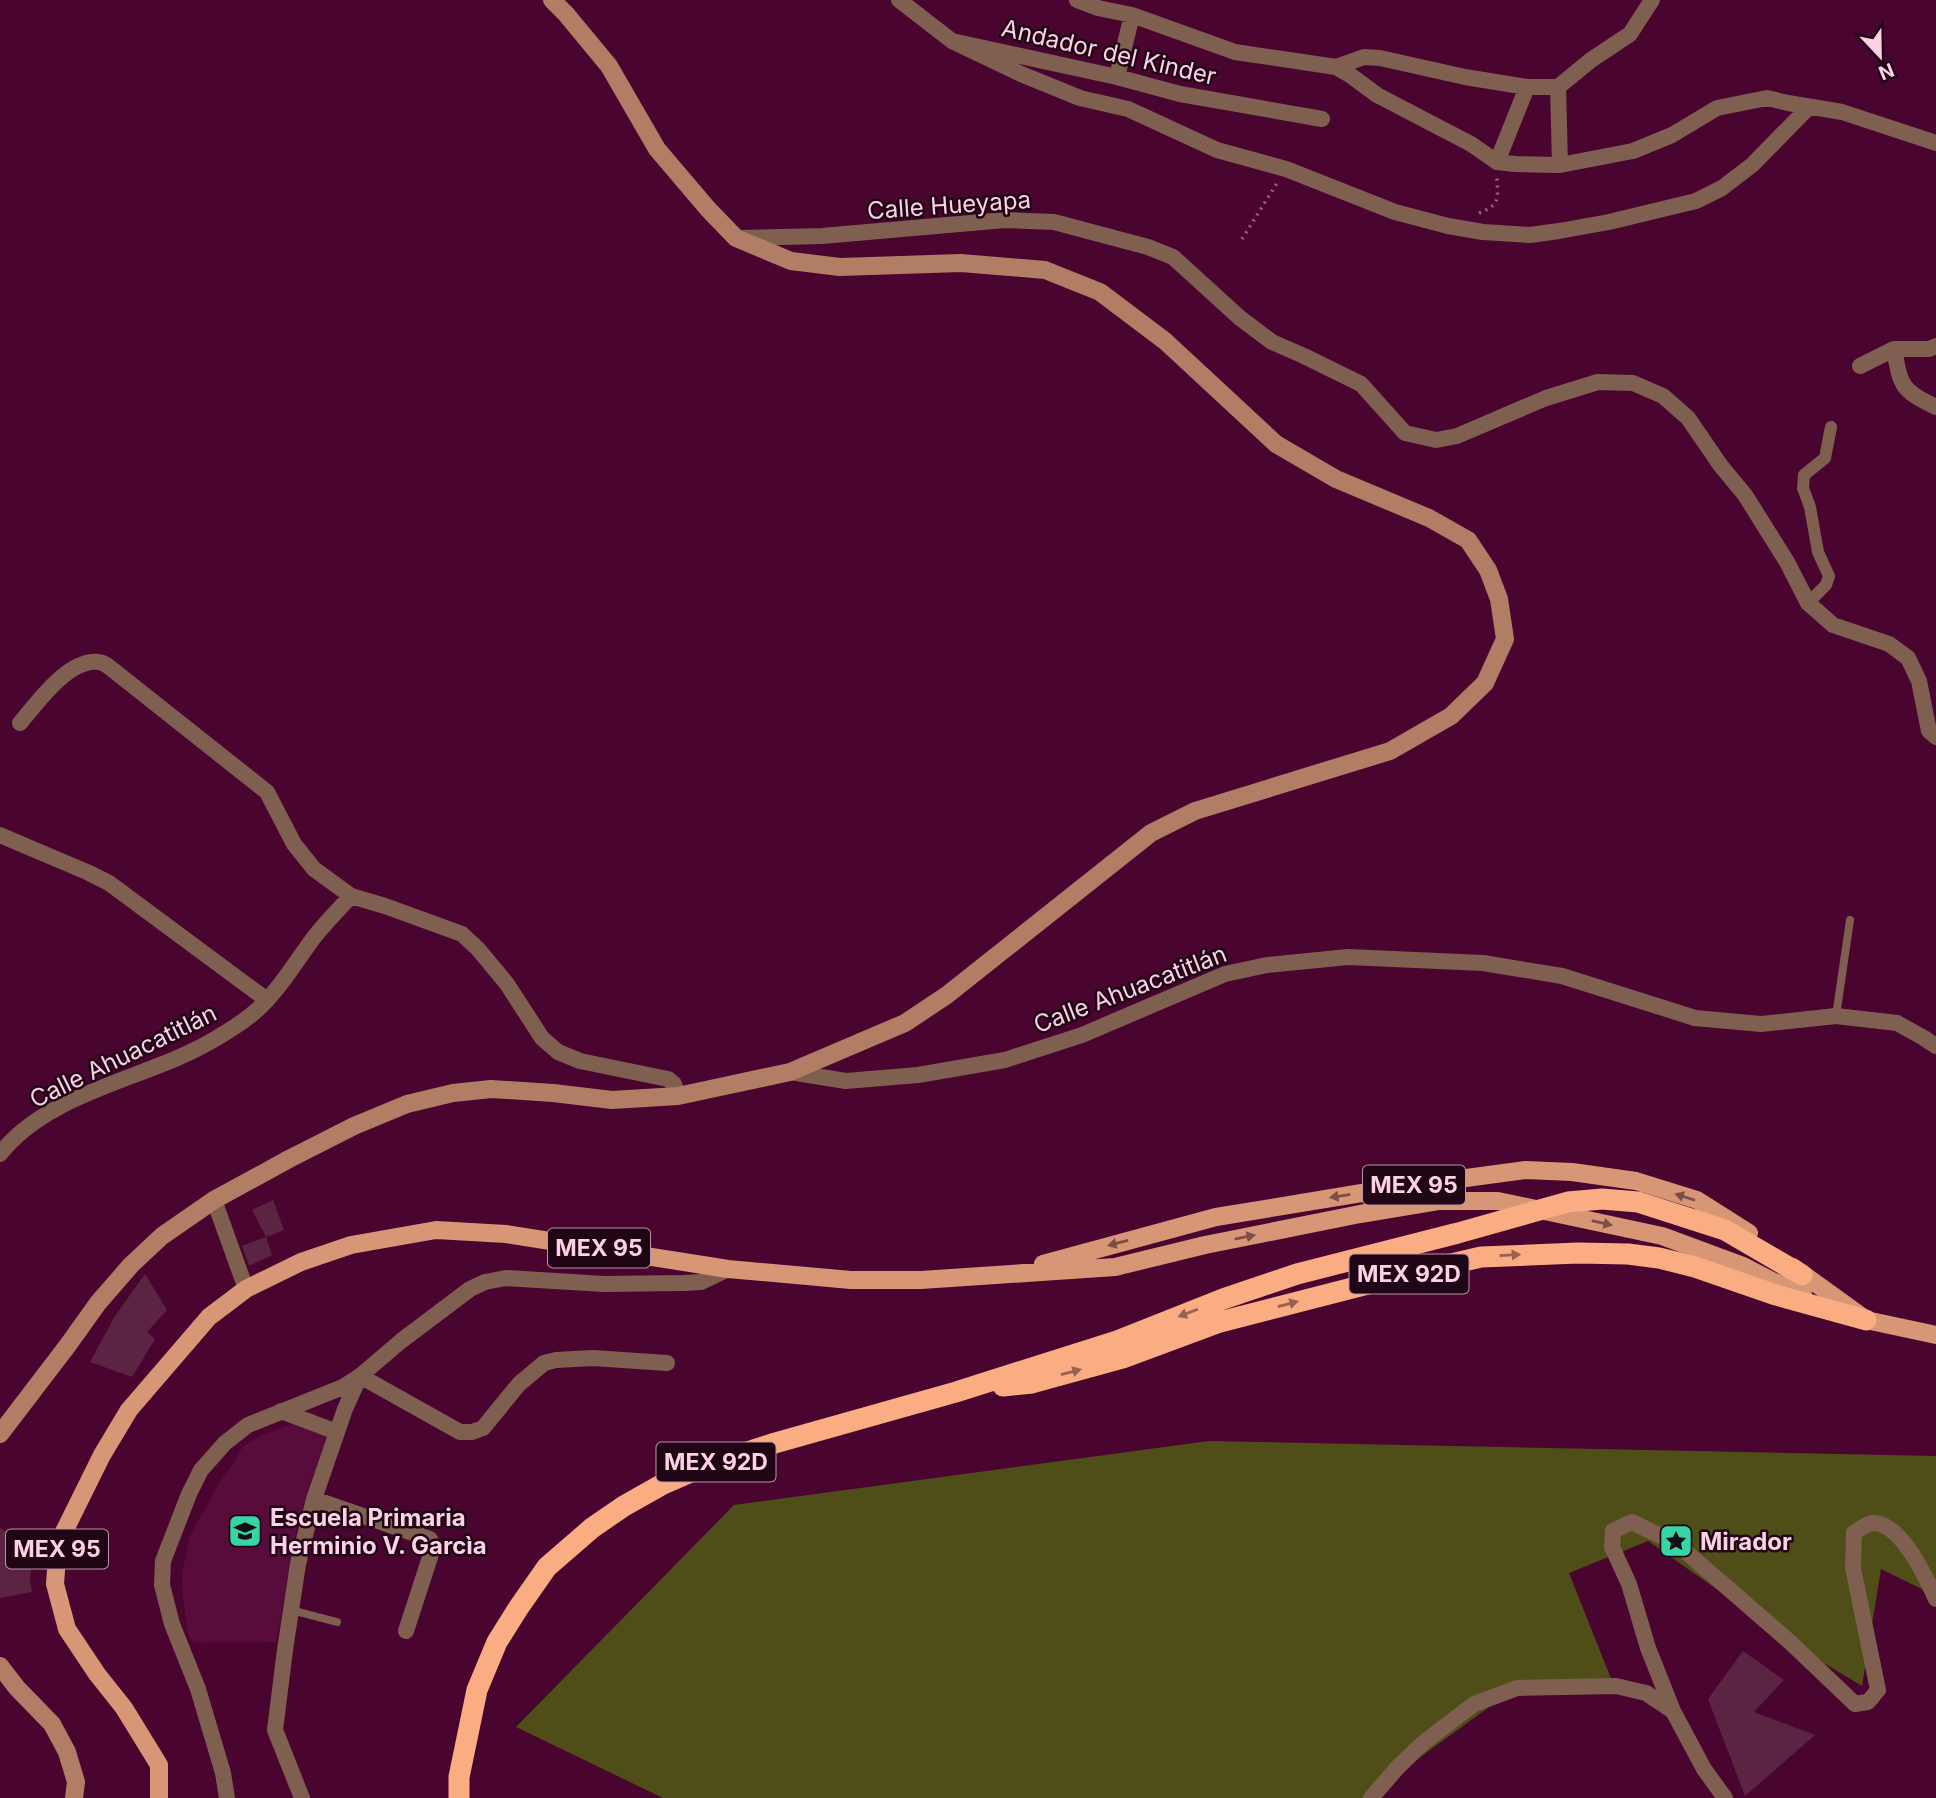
<svg xmlns="http://www.w3.org/2000/svg" width="1936" height="1798" viewBox="0 0 1936 1798" font-family="Inter,sans-serif">
	<style>
		.built { fill: #580c3c }
		.forest { fill: #4f4e19 }
		.building { fill: #5c2443 }
		.lines { fill: none; stroke-linecap: round; stroke-linejoin: round }
		.path { stroke: #985f80; stroke-width: 3.5; stroke-dasharray: 2 5; stroke-linecap: butt }
		.service { stroke: #7f5f4f; stroke-width: 8 }
		.pedestrian { stroke: #7f5f4f; stroke-width: 12 }
		.minor { stroke: #7f5f4f; stroke-width: 16 }
		.secondary { stroke: #b17e65; stroke-width: 18 }
		.primary { stroke: #d79675; stroke-width: 18 }
		.motorway { stroke: #faac83; stroke-width: 21 }
		.oneway { fill: #7c4e44 }
		.oneway2 { fill: #986151 }
		.labels { text-anchor: middle; dominant-baseline: central; stroke-width: 5; stroke-linejoin: round; paint-order: stroke }
		.shield { fill: #200514; stroke: #ba94a6; stroke-width: 2 }
		.shield-label { font-size: 23px; font-weight: bold; fill: #fcd1e5 }
		.street-label { font-size: 24px; fill: #fcd1e5; stroke: #200514 }
		.poi-label { font-size: 24px; font-weight: bold; fill: #fcd1e5; stroke: #200514; text-anchor: start }
	</style>
	<rect width="100%" height="100%" fill="#490530"/>
	<path class="built" d="M298 1422 329 1433 310 1483 297 1527 276 1642 194 1643 188 1635 183 1600 182 1574 190 1536 222 1478 235 1461 243 1446 265 1434Z"/>
	<path class="forest" d="M1209 1441 1936 1456V1596L1881 1569 1862 1686 1812 1656 1648 1541 1569 1573 1612 1681 1507 1694 1364 1798H663L516 1727 734 1505Z"/>
	<path class="building" d="M273 1200 284 1230 266 1237 252 1210Z
		M266 1237 272 1255 249 1266 242 1246Z
		M145 1274 167 1310 147 1332 155 1339 132 1377 90 1362 115 1316Z
		M0 1528 34 1545 30 1579 32 1592 0 1598Z
		M1743 1651 1784 1680 1754 1712 1815 1735 1745 1796 1708 1699Z"/>
	<g class="lines">
		<path class="path" d="M1479 213C1500 205 1498 199 1497 178
			M1242 239 1277 183"/>
		<path class="service" d="M1836 1016 1850 920
			M291 1610 337 1622"/>
		<path class="pedestrian" d="M1808 603 1826 585 1829 576 1818 552 1810 507 1803 488 1804 475 1825 458 1831 427"/>
		<path class="minor" d="M899 0 952 41 1117 77 1180 94 1322 119
			M1077 0 1098 8 1132 15 1235 52 1336 67 1350 75 1377 95 1471 144 1497 162 1515 164 1560 165 1633 151 1672 135 1717 108 1767 98 1788 103 1842 112 1936 143
			M952 41 1021 74 1080 98 1128 109 1217 150 1286 169 1395 212 1448 226 1483 232 1530 235 1559 231 1609 222 1696 201 1722 188 1752 165 1809 107
			M1336 67 1364 57 1380 58 1465 77 1527 87H1558L1591 60 1630 34 1652 0
			M1117 77 1132 15
			M1558 87 1560 165
			M1497 162 1527 87
			M739 238 822 236 1005 220 1054 222 1148 247 1173 257 1240 318 1272 342 1304 356 1361 384 1405 433 1436 440 1457 436 1546 398 1598 382 1633 383 1663 396 1688 418 1721 466 1745 495 1787 562 1808 603 1833 625 1889 644 1908 658 1919 681 1929 731 1936 737
			M1894 349C1901 387 1901 390 1936 407
			M1860 366 1894 349H1929L1936 346
			M20 723C37 703 68 659 98 662 101 662 105 664 108 666L267 792 294 844 314 869 351 896 385 906 462 934 478 949 507 984 542 1038 558 1052 580 1061 668 1079 674 1084 678 1096
			M0 835 87 872 109 883 267 1000
			M790 1072 846 1081 918 1075 1005 1060 1082 1035 1225 974 1267 965 1348 957 1483 963 1562 976 1695 1018 1761 1024 1836 1016 1897 1023 1924 1038 1936 1046
			M0 1154C51 1089 152 1079 220 1036 237 1026 254 1015 267 1000 285 981 299 957 315 936 326 922 339 909 351 896
			M214 1200 246 1289
			M360 1376 460 1432H472L483 1428 519 1384 544 1363 556 1360 593 1358 667 1363
			M281 1411 337 1432
			M314 1499 430 1539 433 1548 406 1631
			M227 1798 223 1773 198 1689 172 1624 162 1585 163 1561 189 1494 201 1470 225 1443 248 1425 343 1387 360 1376 401 1341 470 1289 485 1282 506 1278 604 1284 684 1283 701 1282 728 1269
			M302 1798 275 1730 285 1650 298 1564 314 1499 345 1409 360 1376
			M1371 1798 1398 1767 1423 1743 1474 1704 1517 1688 1616 1686 1646 1693 1673 1711
			M1725 1798 1704 1769 1673 1711 1648 1648 1629 1584 1612 1547 1613 1531 1632 1522 1677 1544 1791 1643 1855 1704 1868 1702 1878 1690 1853 1568 1854 1533C1860 1529 1867 1523 1874 1523 1902 1524 1926 1578 1936 1599"/>
		<path class="secondary" d="M0 1434 68 1345 98 1303 131 1265 162 1236 214 1200 289 1159 354 1126 407 1104 453 1093 491 1089 553 1093 612 1100 678 1096 790 1072 905 1023 947 995 1151 833 1195 811 1390 751 1451 716 1485 683 1505 639 1499 599 1488 570 1468 540 1429 518 1336 479 1276 444 1165 341 1100 292 1045 270 961 263 840 267 791 261 736 238 708 209 657 149 609 66 566 14 552 0
			M0 1666 17 1688 52 1724 67 1752 76 1782 74 1798"/>
		<path class="primary" d="M1043 1264 1216 1217 1392 1188 1526 1170 1572 1172 1636 1181 1697 1200 1749 1233
			M1793 1267 1861 1316
			M1855 1316 1866 1320 1936 1335
			M159 1798V1765L124 1708 97 1674 67 1629 55 1584 58 1544 102 1455 129 1410 209 1317 246 1289 301 1262 351 1245 436 1230 506 1234 728 1269 851 1280H921L1115 1267 1205 1245 1360 1214 1438 1201H1498L1662 1236 1743 1266 1772 1281 1803 1294"/>
		<path class="motorway" d="M1003 1386 1032 1383 1123 1358 1220 1322 1391 1278 1481 1257 1578 1253 1628 1254 1659 1258 1695 1267 1776 1295 1866 1320
			M459 1798V1777L477 1690 497 1642 519 1607 547 1567 592 1528 624 1506 663 1484 702 1467 775 1443 956 1392 1117 1341 1223 1299 1297 1274 1458 1233 1568 1202 1602 1199 1638 1202 1725 1230 1802 1275"/>
	</g>
	<defs><path id="oneway-solid" d="M-6-.8H1V-3.2L6.5 0L1 3.2V.8H-6Z" transform="scale(1.75)"/></defs>
	<g class="oneway">
		<use href="#oneway-solid" transform="translate(1340 1196) rotate(171)"/>
		<use href="#oneway-solid" transform="translate(1685 1197) rotate(-162)"/>
		<use href="#oneway-solid" transform="translate(1602 1223) rotate(13)"/>
		<use href="#oneway-solid" transform="translate(1245 1237) rotate(-11)"/>
		<use href="#oneway-solid" transform="translate(1118 1243) rotate(165)"/>
	</g>
	<g class="oneway2">
		<use href="#oneway-solid" transform="translate(1510 1255) rotate(-3)"/>
		<use href="#oneway-solid" transform="translate(1288 1304) rotate(-15)"/>
		<use href="#oneway-solid" transform="translate(1188 1313) rotate(159)"/>
		<use href="#oneway-solid" transform="translate(1071 1372) rotate(-15)"/>
	</g>
	<defs>
		<symbol id="school-square" viewBox="-11 -11 22 22"><rect x="-9" y="-9" width="18" height="18" rx="4" fill="#37d4a6" stroke="#200514"/><path d="M0-5L7-2L0 1L-7-2ZM-4 1L0 2.5L4 1V4Q0 6-4 4Z" fill="#111"/></symbol>
		<symbol id="sight-square" viewBox="-11 -11 22 22"><rect x="-9" y="-9" width="18" height="18" rx="4" fill="#37d4a6" stroke="#200514"/><path d="M0-6L1.8-2.2L6-1.7L2.9 1.2L3.7 5.4L0 3.3L-3.7 5.4L-2.9 1.2L-6-1.7L-1.8-2.2Z" fill="#111"/></symbol>
	</defs>
	<g fill-rule="evenodd">
		<use href="#school-square" x="226" y="1512" width="38" height="38"/>
		<use href="#sight-square" x="1657" y="1522" width="38" height="38"/>
	</g>
	<g class="labels">
		<g class="shield">
			<rect x="1363" y="1165.5" width="102" height="39" rx="5"/>
			<rect x="548" y="1228.5" width="102" height="39" rx="5"/>
			<rect x="1349.5" y="1254.5" width="119" height="39" rx="5"/>
			<rect x="656.5" y="1442.5" width="119" height="39" rx="5"/>
			<rect x="6" y="1529.5" width="102" height="39" rx="5"/>
		</g>
		<g class="shield-label">
			<text x="1414" y="1185">MEX 95</text>
			<text x="599" y="1248">MEX 95</text>
			<text x="1409" y="1274">MEX 92D</text>
			<text x="716" y="1462">MEX 92D</text>
			<text x="57" y="1549">MEX 95</text>
		</g>
		<g class="street-label">
			<text transform="translate(1109 52) rotate(13)">Andador del Kinder</text>
			<text transform="translate(949 205) rotate(-4)">Calle Hueyapa</text>
			<text transform="translate(1130 989) rotate(-21)">Calle Ahuacatitlán</text>
			<text transform="translate(123 1056) rotate(-26)">Calle Ahuacatitlán</text>
		</g>
		<g class="poi-label">
			<text x="270" y="1517">Escuela Primaria<tspan x="270" dy="28">Herminio V. Garcìa</tspan></text>
			<text x="1700" y="1541">Mirador</text>
		</g>
	</g>
	<g transform="translate(1880 56) rotate(158)" stroke="#200514" stroke-width="5" paint-order="stroke">
	<path d="M0-5L12 26L0 18L-12 26Z" fill="#fcd1e5"/>
	<text y="-10" font-size="19" font-weight="bold" text-anchor="middle" fill="#fcd1e5">N</text>
	</g>
</svg>
